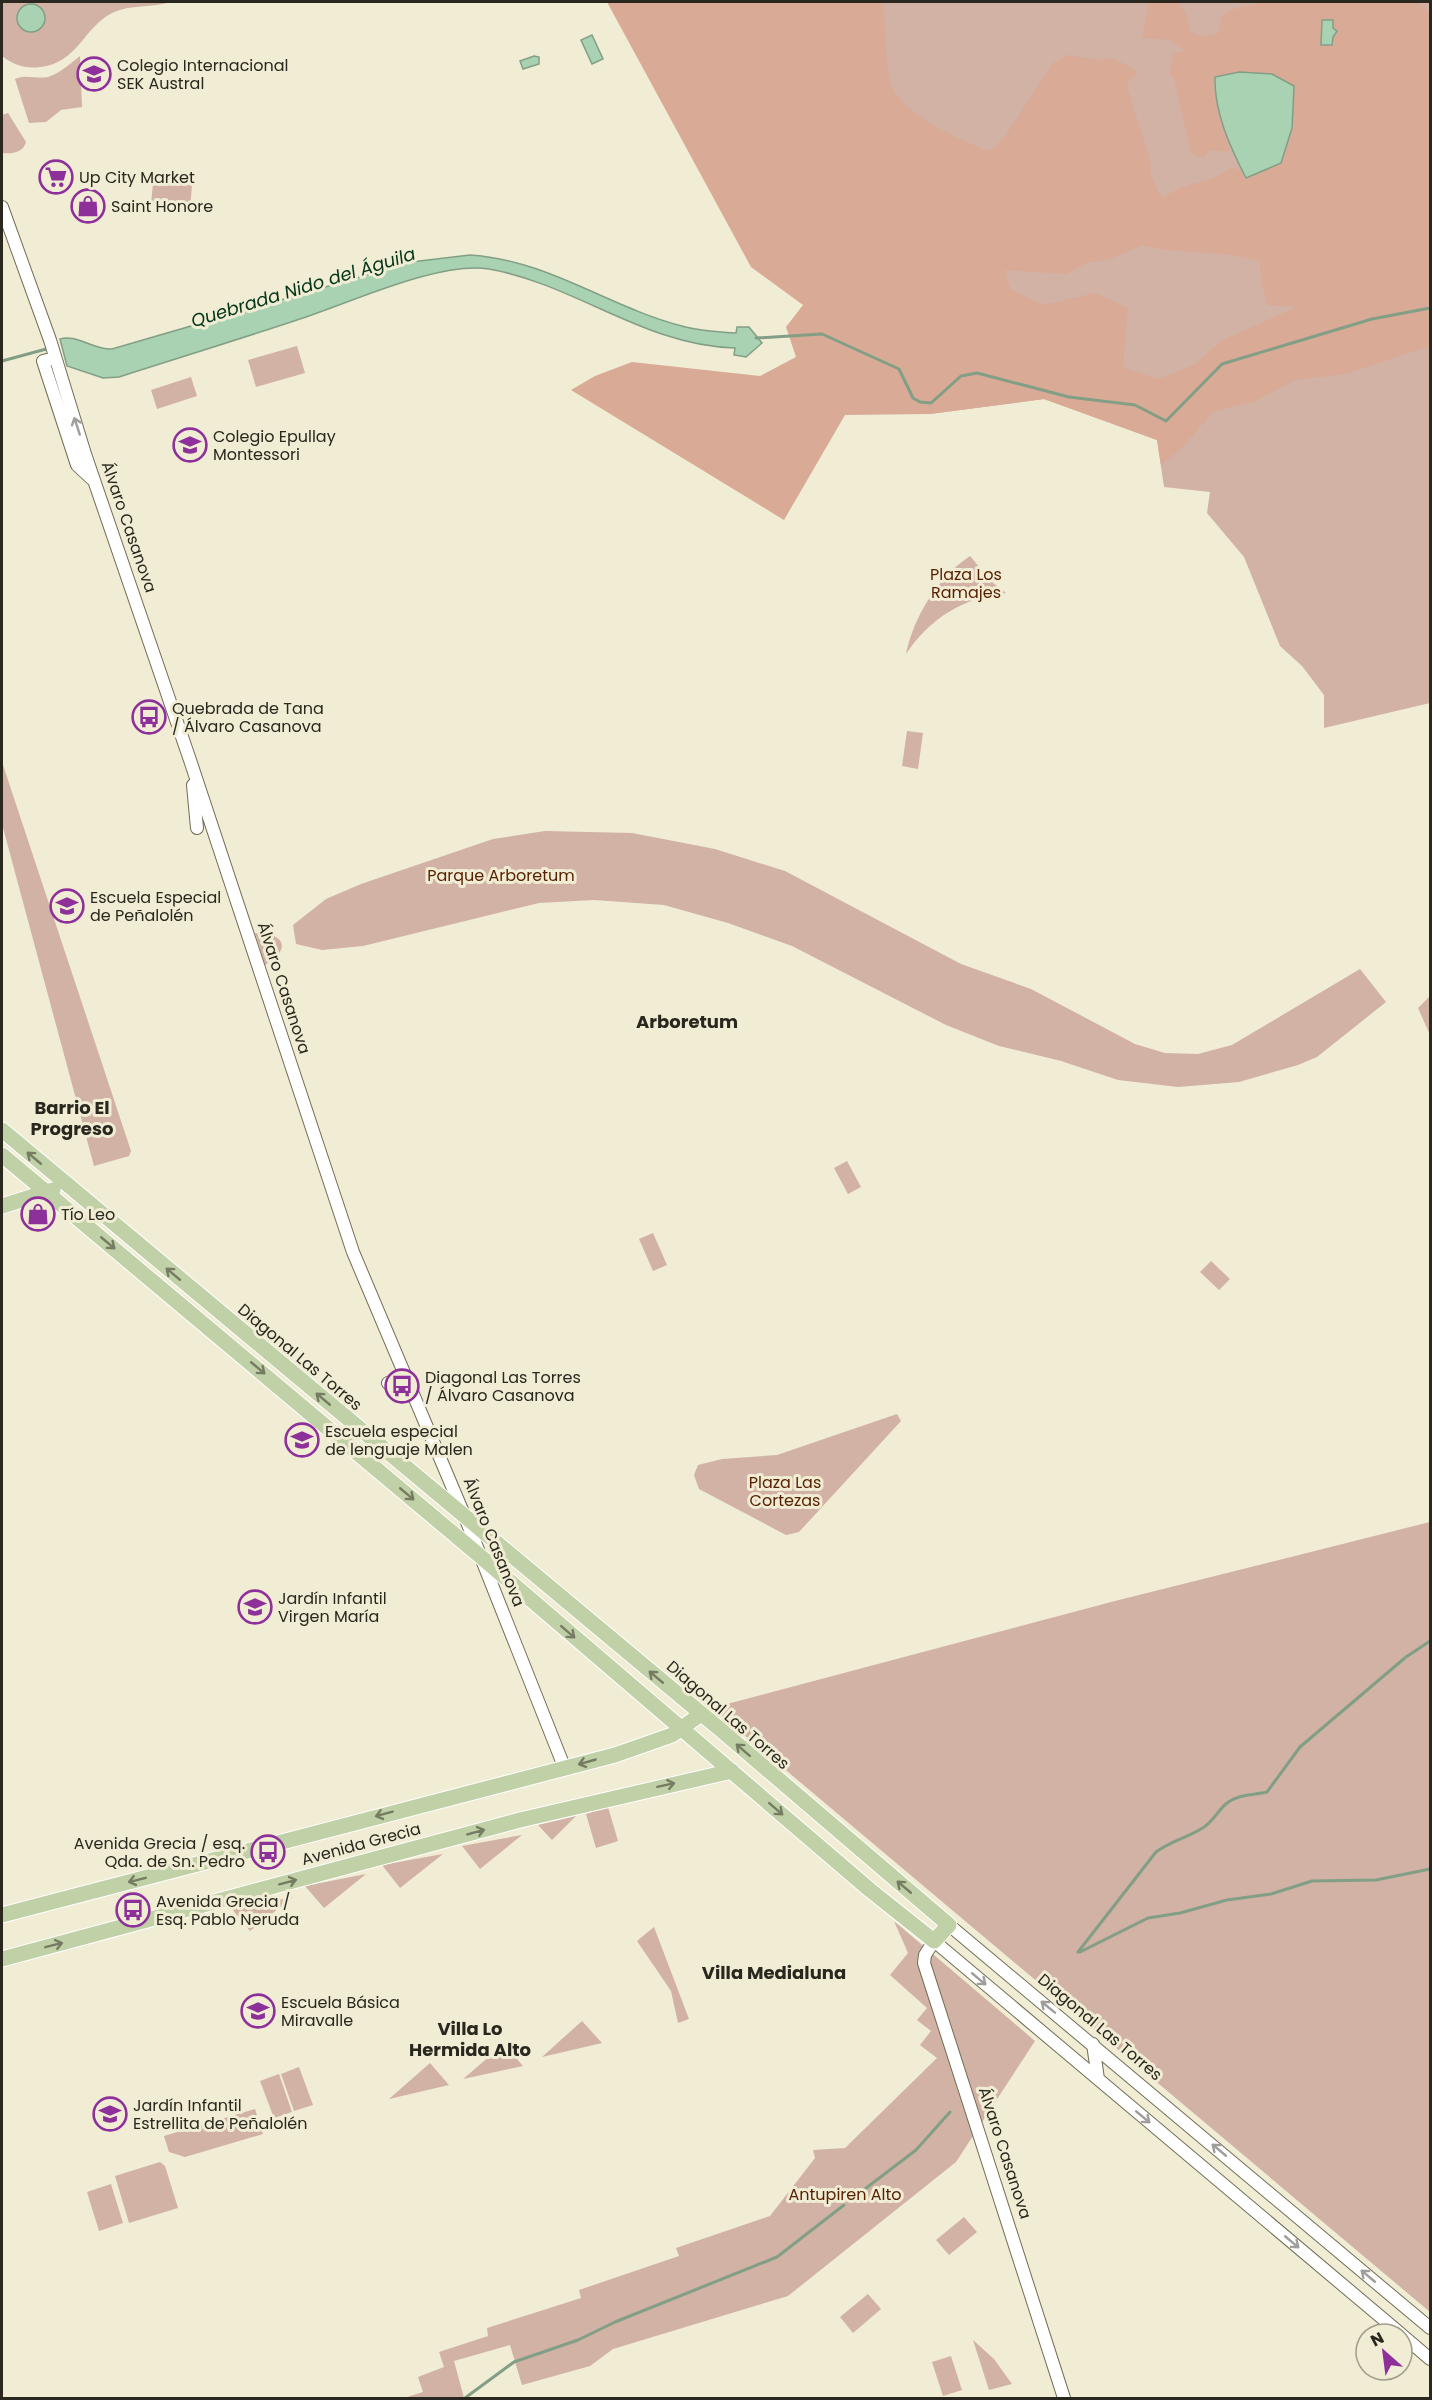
<svg xmlns="http://www.w3.org/2000/svg" width="1432" height="2400" viewBox="0 0 1432 2400" font-family="Poppins,sans-serif">
	<style>
		.green { fill: #d1b2a5 }
		.forest { fill: #d9aa96; fill-rule: evenodd }
		.water { fill: #a8d2b2; stroke: #829f86; stroke-width: 1.5 }
		.lines { fill: none; stroke-linecap: round; stroke-linejoin: round }
		.stream { stroke: #829f86; stroke-width: 3 }
		.minor-casing { stroke: #716d57; stroke-width: 14 }
		.major-casing { stroke: #fff; stroke-width: 17 }
		.minor { stroke: #fff; stroke-width: 12 }
		.major { stroke: #c1d1a7; stroke-width: 15 }
		.oneway { stroke: #9f9e9a }
		.oneway2 { stroke: #757c62 }
		.labels { text-anchor: middle; dominant-baseline: central; stroke-width: 6; stroke-linejoin: round; paint-order: stroke }
		.poi-label { font-size: 16px; fill: #29271e; stroke: #f1ecd4; text-anchor: start }
		.street-label { font-size: 16px; fill: #29271e; stroke: #f1ecd4 }
		.park-label { font-size: 16px; fill: #571f01; stroke: #f1ecd4 }
		.water-label { font-size: 18px; font-style: italic; fill: #033619; stroke: #f1ecd4 }
		.neighbourhood-label { font-size: 18px; font-weight: bold; fill: #29271e; stroke: #f1ecd4 }
	</style>
	<rect width="100%" height="100%" fill="#f1ecd4"/>
	<path class="green" d="M2 2H171C152 8 131 4 112 13 83 28 78 63 40 67 25 69 14 65 2 56Z
		M688 2H1430V703L1324 728V695L1302 666 1280 646 1244 557 1207 513 1210 492 1164 487 1157 440 1044 399 930 414Z
		M80 56 82 107 61 110 46 122 29 123 15 79C25 74 37 79 48 77 60 73 70 64 80 56Z
		M8 113 26 142C23 153 12 154 2 153V115Z
		M153 182 192 185 190 209 151 205Z
		M297 346 305 373 256 387 248 360Z
		M191 377 197 396 157 409 151 390Z
		M970 556 992 582 1006 593C963 598 930 618 906 654 914 616 938 577 970 556Z
		M907 731 923 733 918 769 902 766Z
		M2 762 131 1151 129 1156 94 1166 2 824Z
		M545 831 632 833 715 849 785 871 961 964 1031 989 1135 1044 1165 1053 1198 1054 1232 1045 1360 969 1386 1002 1317 1057 1298 1065 1239 1082 1178 1087 1118 1080 1061 1061 999 1046 946 1025 792 946 728 923 664 905 594 900 539 903 363 946 322 950 296 944 293 925 326 899 361 884 493 839Z
		M255 933C285 933 292 949 265 965Z
		M1430 996V1035L1418 1008Z
		M847 1161 861 1187 848 1194 834 1168Z
		M653 1233 667 1265 653 1271 639 1239Z
		M1211 1261 1230 1279 1219 1290 1200 1272Z
		M897 1414 901 1421 799 1532 786 1535 699 1489 694 1475 698 1465 722 1459 777 1455Z
		M1430 1522V2312L712 1708 1115 1601Z
		M608 1807 618 1841 596 1848 586 1814Z
		M576 1816 552 1840 538 1825Z
		M522 1835 480 1869 462 1846Z
		M443 1854 400 1888 382 1865Z
		M366 1874 324 1908 305 1886Z
		M293 1897 250 1931 232 1909Z
		M894 1921 1035 2041 956 2162 788 2296 613 2349 590 2366 522 2385 510 2345 454 2361 464 2398H404L423 2392 418 2377 444 2367 439 2352 488 2336 487 2328 581 2298 579 2290 679 2256 676 2248 770 2216 815 2158 813 2150 845 2148 937 2058 920 2045 931 2031 917 2020 927 2008 890 1975 908 1953Z
		M654 1927 689 2019 678 2023 671 1991 637 1941Z
		M582 2021 602 2043 542 2057Z
		M504 2044 523 2066 463 2079Z
		M430 2063 449 2085 389 2099Z
		M299 2067 313 2105 294 2111 281 2074Z
		M279 2074 292 2112 274 2118 260 2081Z
		M255 2109 263 2134 185 2157 169 2152 164 2136Z
		M160 2162 165 2166 178 2208 129 2223 115 2176Z
		M111 2184 123 2223 99 2231 87 2192Z
		M964 2217 977 2232 949 2255 936 2240Z
		M868 2294 881 2309 853 2333 840 2317Z
		M973 2340 994 2359 1012 2384 989 2390Z
		M951 2356 962 2390 943 2396 932 2362Z"/>
	<path class="forest" d="M607 2H884C885 27 885 56 890 81 897 112 962 142 990 151L1004 138 1052 64 1067 55 1099 60 1112 58 1133 68 1137 75 1129 81 1127 87 1150 160 1151 176 1159 193 1165 197C1187 180 1209 185 1232 167L1242 171 1246 177 1215 77 1214 91 1231 146 1228 152 1210 150 1203 158 1191 153 1174 79 1169 74 1173 54 1185 51 1170 40 1142 38 1149 2H1178L1186 14 1191 32 1205 37 1219 33 1221 17 1227 11 1261 2H1418L1430 13V346L1346 374 1296 380 1254 402 1214 411 1181 449 1161 465 1157 440 1044 399 930 414 845 415 784 520 571 390 595 376 632 362 760 376 796 357 786 327 803 305 751 267ZM1143 245C1182 256 1223 248 1260 262 1260 271 1264 297 1267 305L1297 307 1221 341 1194 365 1158 379 1123 367 1128 308 1095 293 1043 305 1010 289 1005 270 1066 274 1087 263 1110 259Z"/>
	<path class="water" d="M17 18a14 14 0 1 1 28 0a14 14 0 1 1-28 0Z
		M1322 20H1333V28L1337 31 1333 37 1332 45H1321Z
		M592 35 603 59 592 64 581 40Z
		M534 56 539 57V64L523 69 520 61Z
		M1239 72 1272 74 1294 86 1292 128 1281 163 1246 178C1230 147 1214 112 1215 77Z
		M470 255C549 260 608 307 682 326 699 331 718 332 736 333L737 327H749L762 343 746 357 734 355 735 348C645 346 575 284 489 269 437 261 348 304 297 320 237 340 178 358 119 377L103 378 67 366 60 339C77 334 94 350 112 349L411 262Z"/>
	<g class="lines">
		<path class="stream" d="M756 338 822 334 899 369 913 398 920 402 931 403 961 376 977 373 1069 397 1135 405 1166 421 1222 364 1372 319 1430 308
			M2 361 50 348
			M1078 1952 1156 1852C1171 1841 1186 1838 1201 1829 1213 1823 1217 1811 1227 1803 1239 1794 1253 1795 1267 1792L1300 1747 1406 1657 1430 1641
			M1080 1952 1148 1918 1180 1913 1227 1900 1271 1894 1312 1881 1376 1880 1430 1869
			M857 2195 916 2150 950 2112
			M465 2398 514 2362 578 2340 615 2322 777 2257 844 2205"/>
		<defs>
			<path id="minor" d="M2 207 50 340 85 454 191 763 353 1252 465 1517 565 1769
				M55 358 43 361 77 465 92 479
				M193 785 197 828
				M388 1383 405 1377
				M949 1925 1430 2328
				M1093 2044 1098 2079
				M1402 2335 1430 2359
				M1064 2398 924 1963 925 1955 934 1941 1401 2334"/>
			<path id="major" d="M2 1130 721 1730 949 1925 934 1941 870 1890 480 1556 2 1155
				M2 1206 53 1190
				M2 1915 615 1755 672 1735 701 1714
				M2 1959 520 1820 732 1771"/>
		</defs>
		<use href="#minor" class="minor-casing"/>
		<use href="#major" class="major-casing"/>
		<use href="#minor" class="minor"/>
		<use href="#major" class="major"/>
	</g>
	<defs><path id="oneway-shaft" d="M-6 0H5M1.5-3L5.5 0L1.5 3" fill="none" stroke-width="1.6" stroke-linecap="round" stroke-linejoin="round" transform="scale(1.5)"/></defs>
	<g class="oneway">
		<use href="#oneway-shaft" transform="translate(77 426) rotate(-108)"/>
		<use href="#oneway-shaft" transform="translate(979 1979) rotate(40)"/>
		<use href="#oneway-shaft" transform="translate(1048 2007) rotate(-141)"/>
		<use href="#oneway-shaft" transform="translate(1143 2117) rotate(40)"/>
		<use href="#oneway-shaft" transform="translate(1219 2150) rotate(-140)"/>
		<use href="#oneway-shaft" transform="translate(1292 2242) rotate(40)"/>
		<use href="#oneway-shaft" transform="translate(1368 2276) rotate(-140)"/>
	</g>
	<g class="oneway2">
		<use href="#oneway-shaft" transform="translate(34 1158) rotate(-140)"/>
		<use href="#oneway-shaft" transform="translate(108 1243) rotate(40)"/>
		<use href="#oneway-shaft" transform="translate(173 1274) rotate(-140)"/>
		<use href="#oneway-shaft" transform="translate(258 1368) rotate(40)"/>
		<use href="#oneway-shaft" transform="translate(323 1399) rotate(-140)"/>
		<use href="#oneway-shaft" transform="translate(407 1494) rotate(40)"/>
		<use href="#oneway-shaft" transform="translate(568 1632) rotate(41)"/>
		<use href="#oneway-shaft" transform="translate(656 1677) rotate(-140)"/>
		<use href="#oneway-shaft" transform="translate(743 1750) rotate(-139)"/>
		<use href="#oneway-shaft" transform="translate(587 1762) rotate(164)"/>
		<use href="#oneway-shaft" transform="translate(666 1785) rotate(-12)"/>
		<use href="#oneway-shaft" transform="translate(776 1809) rotate(41)"/>
		<use href="#oneway-shaft" transform="translate(384 1814) rotate(165)"/>
		<use href="#oneway-shaft" transform="translate(476 1832) rotate(-15)"/>
		<use href="#oneway-shaft" transform="translate(137 1880) rotate(166)"/>
		<use href="#oneway-shaft" transform="translate(288 1882) rotate(-15)"/>
		<use href="#oneway-shaft" transform="translate(904 1887) rotate(-140)"/>
		<use href="#oneway-shaft" transform="translate(54 1945) rotate(-14)"/>
	</g>
	<defs>
		<symbol id="school-ring" viewBox="-11 -11 22 22"><circle r="9.5" fill="#f1ecd4" stroke="#8e309a" stroke-width="1.5"/><path d="M0-5L7-2L0 1L-7-2ZM-4 1L0 2.5L4 1V4Q0 6-4 4Z" fill="#8e309a"/></symbol>
		<symbol id="supermarket-ring" viewBox="-11 -11 22 22"><circle r="9.5" fill="#f1ecd4" stroke="#8e309a" stroke-width="1.5"/><path d="M-6-5.5h2.5l.6 2H6L4.5 2H-2.5L-4.4-4H-6ZM-1.5 3.2a1.3 1.3 0 1 0 .1 0ZM3 3.2a1.3 1.3 0 1 0 .1 0Z" fill="#8e309a"/></symbol>
		<symbol id="shop-ring" viewBox="-11 -11 22 22"><circle r="9.5" fill="#f1ecd4" stroke="#8e309a" stroke-width="1.5"/><path d="M-5-2.5h2.3a2.7 3.5 0 0 1 5.4 0H5L5.5 6h-11ZM-1.5-2.5h3a1.5 2.3 0 0 0-3 0Z" fill="#8e309a"/></symbol>
		<symbol id="bus-ring" viewBox="-11 -11 22 22"><circle r="9.5" fill="#f1ecd4" stroke="#8e309a" stroke-width="1.5"/><path d="M-5-6H5V4H4V6H2V4H-2V6H-4V4H-5ZM-3.5-4V0h7V-4ZM-3.5 1.2v1.5H-2V1.2ZM2 1.2v1.5H3.5V1.2Z" fill="#8e309a"/></symbol>
	</defs>
	<g fill-rule="evenodd">
		<use href="#school-ring" x="75" y="55" width="38" height="38"/>
		<use href="#supermarket-ring" x="37" y="158" width="38" height="38"/>
		<use href="#shop-ring" x="69" y="187" width="38" height="38"/>
		<use href="#school-ring" x="171" y="426" width="38" height="38"/>
		<use href="#bus-ring" x="130" y="698" width="38" height="38"/>
		<use href="#school-ring" x="48" y="887" width="38" height="38"/>
		<use href="#shop-ring" x="19" y="1195" width="38" height="38"/>
		<use href="#bus-ring" x="383" y="1367" width="38" height="38"/>
		<use href="#school-ring" x="283" y="1421" width="38" height="38"/>
		<use href="#school-ring" x="236" y="1588" width="38" height="38"/>
		<use href="#bus-ring" x="249" y="1833" width="38" height="38"/>
		<use href="#bus-ring" x="114" y="1891" width="38" height="38"/>
		<use href="#school-ring" x="239" y="1992" width="38" height="38"/>
		<use href="#school-ring" x="91" y="2095" width="38" height="38"/>
	</g>
	<g class="labels">
		<g class="poi-label">
			<text x="117" y="65">Colegio Internacional<tspan x="117" dy="18">SEK Austral</tspan></text>
			<text x="79" y="177">Up City Market</text>
			<text x="111" y="206">Saint Honore</text>
			<text x="213" y="436">Colegio Epullay<tspan x="213" dy="18">Montessori</tspan></text>
			<text x="172" y="708">Quebrada de Tana<tspan x="172" dy="18">/ Álvaro Casanova</tspan></text>
			<text x="90" y="897">Escuela Especial<tspan x="90" dy="18">de Peñalolén</tspan></text>
			<text x="61" y="1214">Tío Leo</text>
			<text x="425" y="1377">Diagonal Las Torres<tspan x="425" dy="18">/ Álvaro Casanova</tspan></text>
			<text x="325" y="1431">Escuela especial<tspan x="325" dy="18">de lenguaje Malen</tspan></text>
			<text x="278" y="1598">Jardín Infantil<tspan x="278" dy="18">Virgen María</tspan></text>
			<text x="245" y="1843" text-anchor="end">Avenida Grecia / esq.<tspan x="245" dy="18">Qda. de Sn. Pedro</tspan></text>
			<text x="156" y="1901">Avenida Grecia /<tspan x="156" dy="18">Esq. Pablo Neruda</tspan></text>
			<text x="281" y="2002">Escuela Básica<tspan x="281" dy="18">Miravalle</tspan></text>
			<text x="133" y="2105">Jardín Infantil<tspan x="133" dy="18">Estrellita de Peñalolén</tspan></text>
		</g>
		<g class="street-label">
			<text transform="translate(129 527) rotate(71)">Álvaro Casanova</text>
			<text transform="translate(284 988) rotate(72)">Álvaro Casanova</text>
			<text transform="translate(300 1357) rotate(40)">Diagonal Las Torres</text>
			<text transform="translate(494 1542) rotate(68)">Álvaro Casanova</text>
			<text transform="translate(728 1715) rotate(41)">Diagonal Las Torres</text>
			<text transform="translate(361 1844) rotate(-15)">Avenida Grecia</text>
			<text transform="translate(1100 2027) rotate(40)">Diagonal Las Torres</text>
			<text transform="translate(1005 2153) rotate(72)">Álvaro Casanova</text>
		</g>
		<g class="park-label">
			<text x="966" y="574">Plaza Los<tspan x="966" dy="18">Ramajes</tspan></text>
			<text x="501" y="875">Parque Arboretum</text>
			<text x="785" y="1482">Plaza Las<tspan x="785" dy="18">Cortezas</tspan></text>
			<text x="845" y="2194">Antupiren Alto</text>
		</g>
		<g class="water-label">
			<text transform="translate(303 287) rotate(-17)">Quebrada Nido del Águila</text>
		</g>
		<g class="neighbourhood-label">
			<text x="687" y="1021">Arboretum</text>
			<text x="72" y="1107">Barrio El<tspan x="72" dy="21">Progreso</tspan></text>
			<text x="774" y="1972">Villa Medialuna</text>
			<text x="470" y="2028">Villa Lo<tspan x="470" dy="21">Hermida Alto</tspan></text>
		</g>
	</g>
	<rect width="1432" height="2400" fill="none" stroke="#29271e" stroke-width="6"/>
	<g transform="translate(1384 2352) rotate(332)"><circle r="28" fill="#f1ecd4" stroke="#a19d8b" stroke-width="1.5"/>
	<path d="M0-4.5L10 22L0 15L-10 22Z" fill="#8e309a"/>
	<text y="-9" font-size="16" font-weight="bold" text-anchor="middle" fill="#29271e">N</text>
	</g>
</svg>
